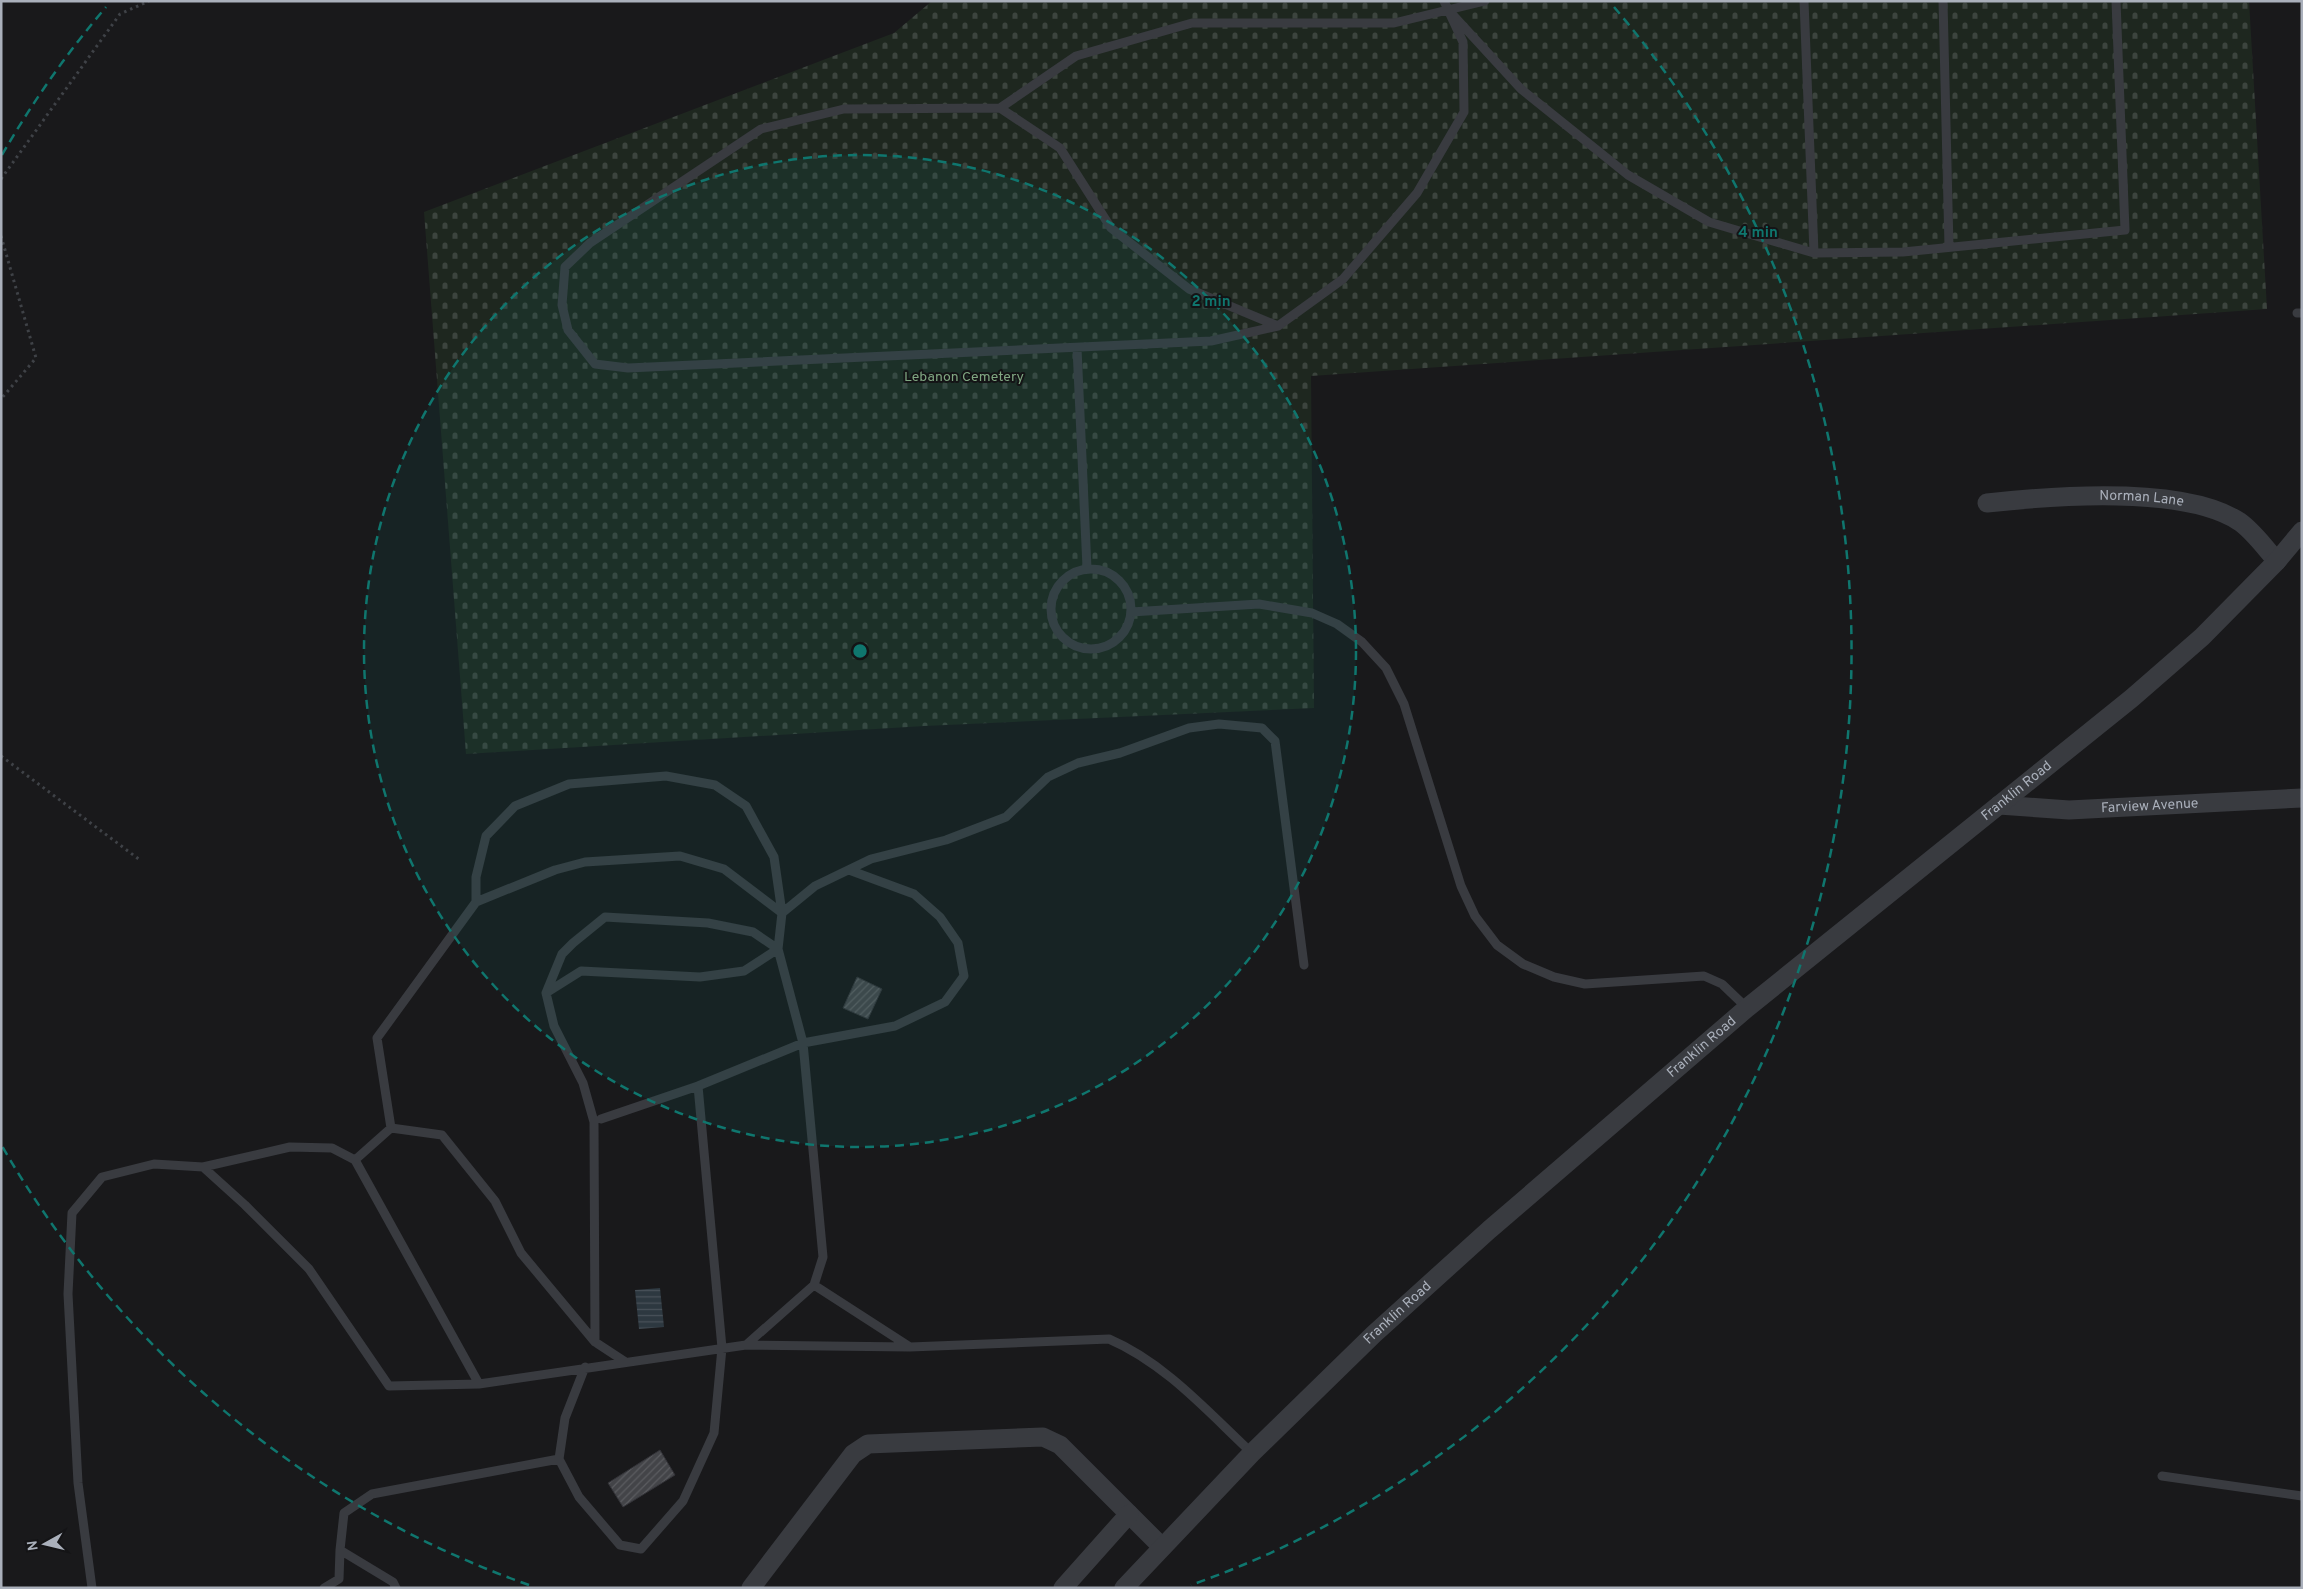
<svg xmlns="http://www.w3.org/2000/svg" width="2303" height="1589" viewBox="0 0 2303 1589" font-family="Overpass,sans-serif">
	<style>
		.cemetery { fill: url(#cemetery-stones) }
		.water { fill: url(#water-rules) }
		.building { fill: url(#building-hatch); stroke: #323237 }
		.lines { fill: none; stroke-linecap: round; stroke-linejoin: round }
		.path { stroke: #3f4247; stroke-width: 3; stroke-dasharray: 2.5 4; stroke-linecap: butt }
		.service { stroke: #393b40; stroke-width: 9 }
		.minor { stroke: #393b40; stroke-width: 19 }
		.ring { fill: none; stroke: #0f766e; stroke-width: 2.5; stroke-dasharray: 9 6 }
		.labels { text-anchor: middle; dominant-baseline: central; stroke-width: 4; stroke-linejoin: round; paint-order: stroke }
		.park-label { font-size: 14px; fill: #80a782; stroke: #141416 }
		.street-label { font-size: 14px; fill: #aab0bb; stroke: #141416 }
		.centre { fill: #0f766e; stroke: #141416; stroke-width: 2.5 }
		.ring-label { font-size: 15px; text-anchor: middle; font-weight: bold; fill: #0f766e; stroke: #141416; stroke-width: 4; stroke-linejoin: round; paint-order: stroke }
	</style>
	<defs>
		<pattern id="cemetery-stones" width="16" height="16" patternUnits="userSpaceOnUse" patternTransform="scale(1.25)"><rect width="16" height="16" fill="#1e271f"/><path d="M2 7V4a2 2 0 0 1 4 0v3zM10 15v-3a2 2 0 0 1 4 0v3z" fill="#3c443e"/></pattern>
		<pattern id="water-rules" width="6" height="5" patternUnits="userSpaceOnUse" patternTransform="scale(1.25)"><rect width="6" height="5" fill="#2d3840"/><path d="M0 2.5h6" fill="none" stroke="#49525a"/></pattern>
		<pattern id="building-hatch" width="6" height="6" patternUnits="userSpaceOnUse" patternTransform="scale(1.25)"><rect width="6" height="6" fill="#434448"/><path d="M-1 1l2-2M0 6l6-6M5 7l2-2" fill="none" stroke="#5b5c60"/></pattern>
	</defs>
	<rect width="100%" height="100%" fill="#19191b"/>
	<path class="cemetery" d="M932 1H2249L2267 309 1311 376 1314 708 924 726 466 754 424 212 894 33Z"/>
	<path class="water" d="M660 1288 664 1327 639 1329 635 1290Z"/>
	<path class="building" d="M857 977 882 989 868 1019 843 1008Z
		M660 1450 675 1475 623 1507 608 1483Z"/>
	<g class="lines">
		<path class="path" d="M1 179 120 14 149 1
			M1 236 36 358 1 399
			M1 756 140 860"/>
		<path class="service" d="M1804 1 1814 253
			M1943 1 1949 247
			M1453 15 1521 89 1628 175 1709 222 1814 253 1903 252 2125 230 2116 1
			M1000 108 1076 56 1192 23H1394L1485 1
			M2297 313H2302
			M1278 326 1189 289 1111 228 1060 148 1000 108 844 109 761 129 590 243 565 267 562 305 568 330 595 364 628 368 1211 341 1278 326 1343 279 1417 193 1464 112 1463 42 1444 1
			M1077 348 1087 568
			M1051 609a40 40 0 1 1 80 0a40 40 0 1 1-80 0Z
			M1131 612 1259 604 1312 613 1337 624 1362 642 1386 668 1404 704 1461 886 1475 916 1497 945 1523 964 1554 977 1585 984 1704 976 1722 984 1747 1008
			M476 902 555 870 585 862 680 856 724 869 782 913
			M546 993 581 971 700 977 744 971 778 949 782 913 815 886 871 859 946 840 1006 817 1048 777 1078 763 1120 753 1189 728 1219 724 1262 728 1275 741 1304 965
			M601 1119 698 1086 803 1043 895 1026 945 1002 964 976 958 943 940 917 914 894 849 870
			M391 1128 442 1135 495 1201 521 1253 595 1342 624 1361
			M355 1160 391 1128 377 1038 476 902V877L486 836 515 806 569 784 666 776 715 785 746 806 774 857 782 913
			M203 1167 290 1147 332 1148 355 1160 479 1384
			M814 1285 910 1347
			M595 1342 594 1122 583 1083 554 1026 546 993 562 954 573 943 605 917 708 923 753 932 778 949 803 1043 823 1257 814 1285 746 1345
			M585 1367 565 1418 559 1459 579 1497 620 1545 641 1549 683 1501 714 1433 722 1348 698 1086
			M2162 1476 2302 1496
			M92 1588 78 1483 68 1294 72 1213 102 1177 154 1164 203 1167 245 1205 309 1269 389 1386 479 1384 746 1345 910 1347 1109 1339C1165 1363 1208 1412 1252 1453
			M324 1588 339 1579 340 1550
			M396 1588 393 1582 340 1550 344 1513 372 1494 559 1459"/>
		<g class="minor">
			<path id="s1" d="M1987 503C2051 496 2185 485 2240 522 2254 532 2265 548 2277 561"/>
			<path id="s2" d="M1999 805 2069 810 2302 798"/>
			<path d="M751 1588 853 1454 868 1444 1043 1437 1060 1445 1162 1547"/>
			<path d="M1063 1588 1129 1514"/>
			<path id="s3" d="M1124 1588 1252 1453 1374 1334 1489 1230 1747 1008 2132 698 2202 637 2277 561 2302 531"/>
		</g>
	</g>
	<circle cx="860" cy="651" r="496" fill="#0f766e" fill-opacity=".12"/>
	<g class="ring">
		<circle cx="860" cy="651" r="496"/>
		<path d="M529 1585A991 991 0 0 1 2 1146M2 155A991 991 0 0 1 106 7M1614 7A991 991 0 0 1 1191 1585"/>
	</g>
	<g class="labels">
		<g class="park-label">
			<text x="964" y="377">Lebanon Cemetery</text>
		</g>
		<g class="street-label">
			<text stroke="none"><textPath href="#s1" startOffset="155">Norman Lane</textPath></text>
			<text stroke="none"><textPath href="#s3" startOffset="1198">Franklin Road</textPath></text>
			<text stroke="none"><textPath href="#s2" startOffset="151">Farview Avenue</textPath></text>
			<text stroke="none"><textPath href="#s3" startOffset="792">Franklin Road</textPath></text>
			<text stroke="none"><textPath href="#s3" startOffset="388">Franklin Road</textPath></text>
		</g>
	</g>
	<circle cx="860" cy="651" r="8" class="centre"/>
	<g class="ring-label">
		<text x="1758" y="237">4 min</text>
		<text x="1211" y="306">2 min</text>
	</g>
	<rect width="2303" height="1589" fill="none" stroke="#aab0bb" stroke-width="5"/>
	<g transform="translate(45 1544) rotate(262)" stroke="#141416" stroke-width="4" paint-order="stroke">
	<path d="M0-4L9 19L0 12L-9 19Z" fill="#aab0bb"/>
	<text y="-8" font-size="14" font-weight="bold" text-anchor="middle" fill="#aab0bb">N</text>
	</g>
</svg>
